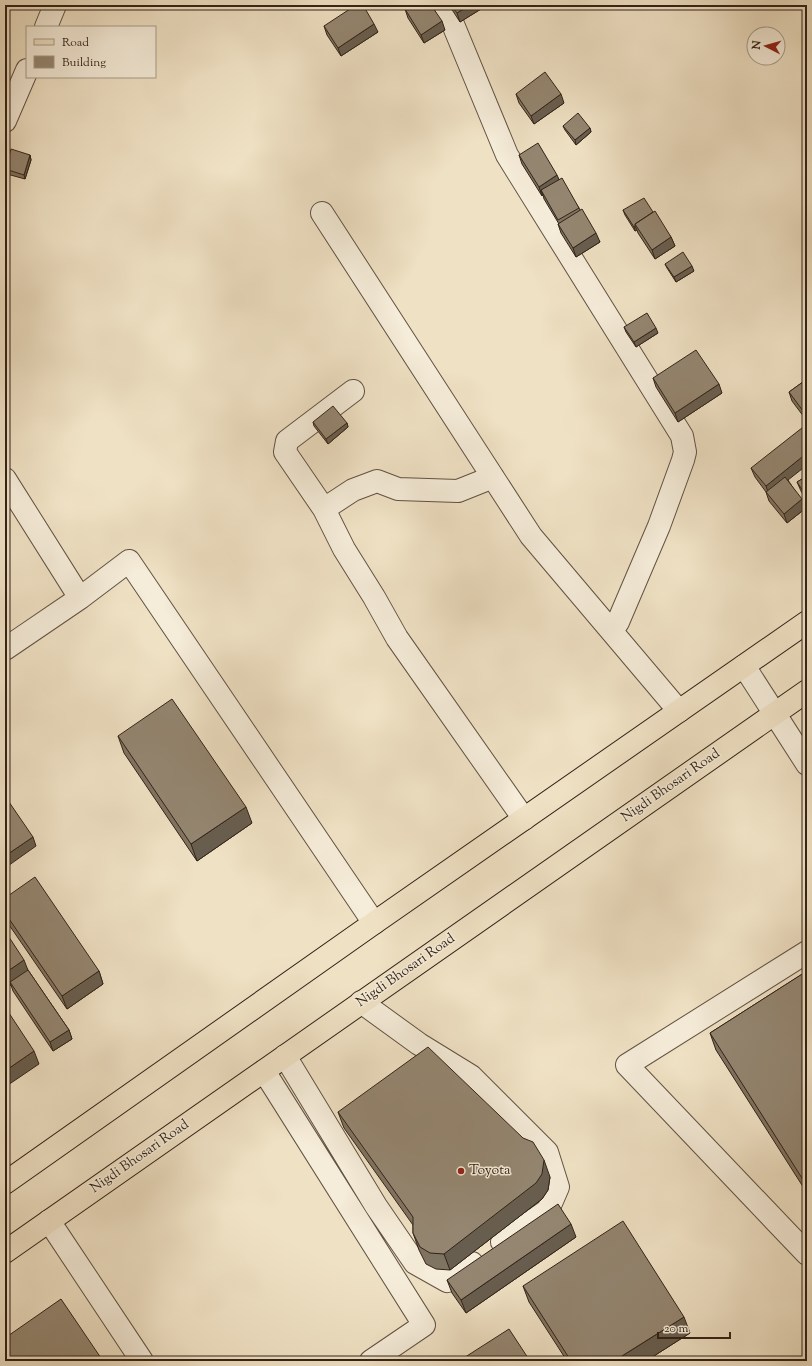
<svg xmlns="http://www.w3.org/2000/svg" width="812" height="1366" viewBox="0 0 812 1366" font-family="'Sorts Mill Goudy',serif">
	<style>
		.lines { fill: none; stroke-linecap: round; stroke-linejoin: round }
		.minor-casing { stroke: #615243; stroke-width: 24 }
		.major-casing { stroke: #322318; stroke-width: 24 }
		.minor { stroke: #f5ecd9; stroke-width: 22 }
		.major { stroke: #efe1c4; stroke-width: 22 }
		.wall { fill: #7f7361; stroke: #322318 }
		.shaded-wall { fill: #685e4f; stroke: #322318 }
		.building { fill: #948671; stroke: #322318 }
		.poi-dot { fill: #8f2418; stroke: #f5ecd9; stroke-width: 1.5 }
		.labels { text-anchor: middle; dominant-baseline: central; stroke-width: 3; stroke-linejoin: round; paint-order: stroke }
		.street-label { font-size: 14px; fill: #322318; stroke: #f5ecd9 }
		.poi-label { font-size: 14px; fill: #322318; stroke: #f5ecd9; text-anchor: start }
	</style>
	<rect width="100%" height="100%" fill="#efe1c4"/>
	<filter id="stains"><feTurbulence type="fractalNoise" baseFrequency=".005" numOctaves="4"/><feColorMatrix values="0 0 0 0 .2 0 0 0 0 .09 0 0 0 0 .02 0 0 0 .5 -.17"/></filter>
	<radialGradient id="worn" r=".72"><stop offset=".6" stop-color="#630" stop-opacity="0"/><stop offset="1" stop-color="#630" stop-opacity=".3"/></radialGradient>
	<g class="lines">
		<defs>
			<path id="minor" d="M445 5 507 155 682 436 685 452 683 460 659 526 618 622 612 631
				M46 27 55 5
				M5 121 27 70
				M322 213 531 536 679 711
				M353 391 287 441 285 452 324 509 344 549 374 597 397 638 524 819
				M5 479 80 598
				M324 509 353 490 377 481 398 489 458 491 493 477
				M5 649 80 598 129 561 374 923
				M744 666 807 764
				M807 952 627 1065 807 1254
				M361 1002 419 1044 471 1076 547 1152 558 1187 548 1210 502 1242
				M285 1056 376 1206 415 1263 447 1281 472 1263
				M264 1071 424 1325 371 1361
				M49 1221 142 1361"/>
			<path id="major" d="M5 1183 374 923 807 622
				M5 1252 807 691"/>
		</defs>
		<use href="#minor" class="minor-casing"/>
		<use href="#major" class="major-casing"/>
		<use href="#minor" class="minor"/>
		<use href="#major" class="major"/>
	</g>
	<path class="wall" d="M449 5H479L481 9 460 22Z
		M405 9 445 30 424 43 408 18Z
		M324 26 378 32 341 56 327 35Z
		M516 94 564 103 534 124 519 103Z
		M563 126 590 128 591 132 576 145 565 130Z
		M30 155 31 160 25 179 7 174 5 169Z
		M519 155 559 179 579 208 600 242 576 257 561 233 558 224H559L544 199 543 195 542 196 522 164Z
		M623 210 653 212 671 237 675 246 655 259 638 233 637 230 635 231 625 215Z
		M665 264 694 271 676 282 667 268Z
		M624 327 658 333 636 347 626 332Z
		M653 378 722 393 678 422 656 387Z
		M807 379V421L792 401 789 392Z
		M313 422 347 423 348 427 328 444 314 426Z
		M751 468 788 480 806 508 787 523 769 501 766 492 755 477Z
		M807 476V501L801 491 797 482Z
		M118 736 252 823 197 861 124 753Z
		M5 898 99 971 103 984 67 1009 5 919Z
		M5 931 28 970 69 1030 72 1039 53 1051 13 991 11 985 5 989Z
		M807 971V1193L716 1050 710 1033Z
		M338 1112 550 1177 548 1190 542 1199 450 1270 436 1269 426 1264 419 1250 413 1233V1225L344 1128Z
		M576 1237 466 1313 452 1293 447 1280Z
		M523 1286 690 1333 646 1361H567L529 1302Z"/>
	<path class="shaded-wall" d="M470 5H479L481 9 460 22 457 13Z
		M442 21 445 30 424 43 421 35Z
		M374 24 378 32 341 56 338 48Z
		M561 94 564 103 534 124 531 116Z
		M590 128 591 132 576 145 575 140Z
		M30 155 31 160 25 179 24 175Z
		M557 175 561 184 541 190 543 195 542 196 539 187Z
		M635 226 637 230 635 231 634 227Z
		M596 233 600 242 576 257 573 248Z
		M671 237 675 246 655 259 652 250Z
		M692 266 694 271 676 282 674 277Z
		M656 328 658 333 636 347 634 342Z
		M719 384 722 393 678 422 675 413Z
		M347 423 348 427 328 444 326 439Z
		M807 453V465L769 495 766 486Z
		M802 499 806 508 787 523 784 514Z
		M246 807 252 823 197 861 191 844Z
		M33 837 36 846 5 868V856Z
		M24 960 29 973 10 982 11 985 5 989V973Z
		M99 971 103 984 67 1009 62 996Z
		M69 1030 72 1039 53 1051 50 1042Z
		M34 1051 39 1064 5 1087V1071Z
		M544 1160 550 1177 548 1190 542 1199 450 1270 444 1254Z
		M571 1224 576 1237 466 1313 461 1300Z
		M684 1317 690 1333 646 1361H614Z"/>
	<path class="building" d="M356 5H363L374 24 338 48 324 26Z
		M411 5H431L442 21 421 35 405 9Z
		M451 5H470L457 13Z
		M545 72 561 94 531 116 516 94Z
		M578 113 590 128 575 140 563 126Z
		M538 143 557 175 539 187 519 155Z
		M11 149 30 155 24 175 5 169Z
		M562 178 579 208 558 220 541 190Z
		M644 198 653 212 635 224V226L634 227 623 210Z
		M582 209 596 233 573 248 558 224Z
		M655 211 671 237 652 250 635 224Z
		M683 252 692 266 674 277 665 264Z
		M647 313 656 328 634 342 624 327Z
		M696 350 719 384 675 413 653 378Z
		M807 379V415H806L789 392Z
		M333 406 347 423 326 439 313 422Z
		M807 424V453L766 486 751 468Z
		M807 476V497L797 482Z
		M785 477 802 499 784 514 766 492Z
		M172 699 246 807 191 844 118 736Z
		M9 802 33 837 5 856V805Z
		M35 877 99 971 62 996 5 913V898Z
		M5 931 24 960 5 973Z
		M28 970 69 1030 50 1042 10 982Z
		M807 971V1186L710 1033Z
		M5 1007 34 1051 5 1071Z
		M428 1047 523 1138 533 1142 544 1160 542 1174 536 1183 444 1254 430 1253 420 1247 413 1233V1217L338 1112Z
		M558 1204 571 1224 461 1300 447 1280Z
		M623 1221 684 1317 614 1361H571L523 1286Z
		M61 1299 103 1361H5V1338Z
		M509 1329 530 1361H459Z"/>
	<circle class="poi-dot" cx="461" cy="1171" r="4"/>
	<g class="labels">
		<g class="street-label">
			<text transform="translate(671 786) rotate(-35)">Nigdi Bhosari Road</text>
			<text transform="translate(406 971) rotate(-35)">Nigdi Bhosari Road</text>
			<text transform="translate(140 1157) rotate(-35)">Nigdi Bhosari Road</text>
		</g>
		<g class="poi-label">
			<text x="469" y="1171">Toyota</text>
		</g>
	</g>
	<rect width="812" height="1366" fill="none" stroke="#efe1c4" stroke-width="20"/>
	<rect x="6" y="6" width="800" height="1354" fill="none" stroke="#322318" stroke-width="2"/>
	<rect x="10" y="10" width="792" height="1346" fill="none" stroke="#322318"/>
	<rect x="26" y="26" width="130" height="52" fill="#f5ecd9" stroke="#a79c8c"/>
	<rect x="34" y="39" width="20" height="6" fill="#efe1c4" stroke="#a79c8c"/>
	<text x="62" y="46" font-size="12" fill="#322318">Road</text>
	<rect x="34" y="56" width="20" height="12" fill="#948671" stroke="#a79c8c"/>
	<text x="62" y="66" font-size="12" fill="#322318">Building</text>
	<g transform="translate(766 46) rotate(276)"><circle r="19" fill="#f5ecd9" stroke="#a79c8c"/>
	<path d="M0-3L7 15L0 10L-7 15Z" fill="#8f2418"/>
	<text y="-6" font-size="11" font-weight="bold" text-anchor="middle" fill="#322318">N</text>
	</g>
	<path d="M658 1332v6h72v-6" fill="none" stroke="#322318" stroke-width="2"/>
	<text x="664" y="1332" font-size="12" fill="#322318" stroke="#f5ecd9" stroke-width="3" paint-order="stroke">20 m</text>
	<rect width="100%" height="100%" filter="url(#stains)"/>
	<rect width="100%" height="100%" fill="url(#worn)"/>
</svg>
